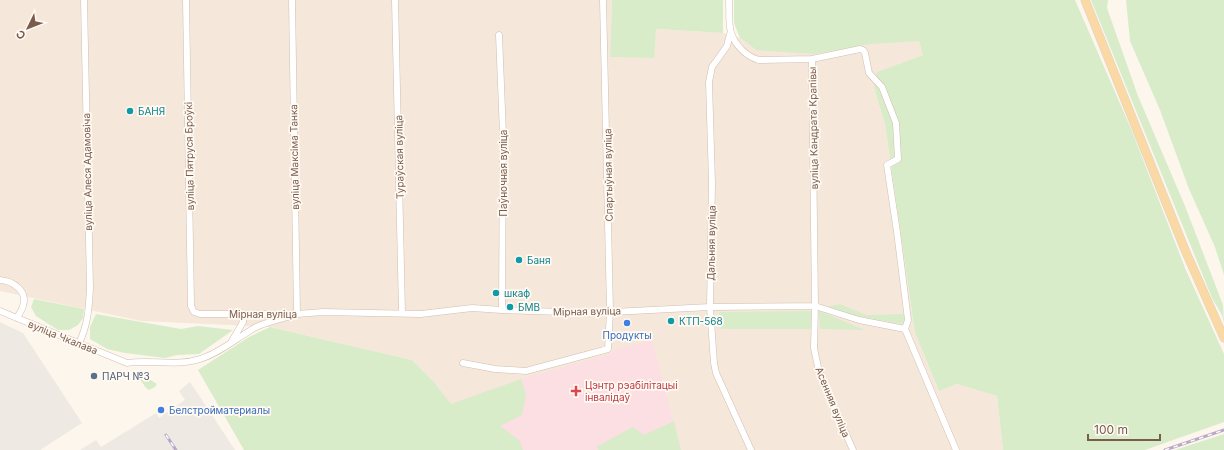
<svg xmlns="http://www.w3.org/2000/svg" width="1224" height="450" viewBox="0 0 1224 450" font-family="Inter,sans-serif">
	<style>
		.residential { fill: #f5e8da }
		.industrial { fill: #efe9e4 }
		.medical { fill: #fbdfe3 }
		.green { fill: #d8ecc9 }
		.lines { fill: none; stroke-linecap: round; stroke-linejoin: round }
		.minor-casing { stroke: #d1beb0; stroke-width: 7 }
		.major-casing { stroke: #dad1cd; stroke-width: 9 }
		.minor { stroke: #fff; stroke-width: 6 }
		.major { stroke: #fbd9a5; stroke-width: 8 }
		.rail-casing { stroke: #b9a8c9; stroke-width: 3 }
		.rail { stroke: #fffaf3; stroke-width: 1.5; stroke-dasharray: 4.5; stroke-linecap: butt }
		.culture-dot { fill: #0f9aa8; stroke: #fffaf3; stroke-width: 1.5 }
		.shop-dot { fill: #3f7fe0; stroke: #fffaf3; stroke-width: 1.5 }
		.service-dot { fill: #5c6f8a; stroke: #fffaf3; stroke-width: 1.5 }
		.health-dot { fill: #e0444e; stroke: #fffaf3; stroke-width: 1.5 }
		.labels { text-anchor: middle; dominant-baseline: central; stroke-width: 3.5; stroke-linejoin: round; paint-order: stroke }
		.culture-label { font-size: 10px; fill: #0d838f; stroke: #fffaf3; text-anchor: start }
		.street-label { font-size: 10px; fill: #7a5c4d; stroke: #fffaf3 }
		.shop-label { font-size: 10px; fill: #366cbe; stroke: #fffaf3 }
		.service-label { font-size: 10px; fill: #4e5e75; stroke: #fffaf3; text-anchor: start }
		.health-label { font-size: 10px; fill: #be3a42; stroke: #fffaf3; text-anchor: start }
	</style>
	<rect width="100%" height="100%" fill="#fdf6ec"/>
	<path class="residential" d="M0 0H612L610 57 656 29 723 33 740 38 756 50 919 40 923 55 878 72 874 88 885 124 915 333 939 391 957 384 997 396 1003 450H484L433 381 412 360 270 327 141 321 0 291Z"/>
	<path class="industrial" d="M0 322 23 333 82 423 40 450H0Z
		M190 382 235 450H80L96 440 101 447 156 413 159 418 185 400 179 391Z"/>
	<path class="medical" d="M652 340 681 450H484L451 404 521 379 613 353 614 350Z"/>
	<path class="green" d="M612 0H723V33L656 29 654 58 610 57Z
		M734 0H1075L1132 131 1185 268 1224 354V422L1145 450H1003L997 396 957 384 939 391 915 333 885 124 874 88 877 72 923 55 919 41 871 44 814 54 756 50 740 38 734 23Z
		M1091 0H1108L1107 8 1138 96 1185 206 1223 305 1224 323 1222 315 1212 298Z
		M1126 0H1224V275L1215 247 1189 189 1160 110 1130 41Z
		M34 299 84 309 83 318 78 325 69 330H58L36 316 31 307Z
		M840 304 866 315 905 314 906 319 902 324 856 316 826 307Z
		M811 311V329H721L719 312Z
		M819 311 865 330 820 329Z
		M96 314 181 329 198 326 233 330 199 354 177 355 165 358 125 353 107 349 90 339V327Z
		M270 327 412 360 433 381 451 404 521 379 526 395 522 415 500 426 519 440 523 450H244L198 370 249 337Z
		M137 371 157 384 155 387 149 390 146 388 135 372Z
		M674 421 681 450H599L596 447 633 427 644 435Z
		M1224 434V450H1175Z"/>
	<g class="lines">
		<defs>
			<path id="minor" d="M186 0 191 306 194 312 200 314H297L323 312 421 314 472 308 502 310 593 313 710 307 815 306 859 320 905 329
				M292 0 297 314
				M395 0 402 313
				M729 0C730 22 726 34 742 50 747 55 752 58 759 60L812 59 860 49 863 50 865 53 869 73 882 87 896 123 898 159 887 165 897 232 908 320 905 329
				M730 34 727 46 712 67 709 82 712 183 710 307 714 363 716 373 751 450
				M499 35 503 134 502 310
				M812 59 815 306 814 348 818 367 826 390 853 450
				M0 280C13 281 28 291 23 306 22 310 19 314 17 318
				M0 311 127 363C151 359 176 367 200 359 220 353 238 337 256 327 267 322 280 319 291 316
				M905 329 956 450
				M232 341 243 322 244 317 241 313
				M79 343C88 325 89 307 90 288L84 0
				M463 363 495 369 526 371 608 349 610 311 603 0"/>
			<path id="major" d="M1085 0 1185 250 1224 338"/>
		</defs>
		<use href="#minor" class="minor-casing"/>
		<use href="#major" class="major-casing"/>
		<use href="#minor" class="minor"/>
		<use href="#major" class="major"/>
		<defs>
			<path id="rail" d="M166 435 176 450
				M1165 450 1224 430"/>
		</defs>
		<use href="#rail" class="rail-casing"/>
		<use href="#rail" class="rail"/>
	</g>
	<g class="culture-dot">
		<circle cx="130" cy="111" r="4"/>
		<circle cx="519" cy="260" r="4"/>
		<circle cx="496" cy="293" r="4"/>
		<circle cx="510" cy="307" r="4"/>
		<circle cx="671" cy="321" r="4"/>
	</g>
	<g class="shop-dot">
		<circle cx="627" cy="323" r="4"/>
		<circle cx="161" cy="410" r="4"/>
	</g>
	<circle class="service-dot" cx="94" cy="376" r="4"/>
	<path class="health-dot" d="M574 385h4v4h4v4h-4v4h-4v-4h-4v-4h4z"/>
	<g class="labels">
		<g class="culture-label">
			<text x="138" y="111">БАНЯ</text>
			<text x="527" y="260">Баня</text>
			<text x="504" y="293">шкаф</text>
			<text x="518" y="307">БМВ</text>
			<text x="679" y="321">КТП-568</text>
		</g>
		<g class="street-label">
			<text transform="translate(813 128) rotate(-91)">вуліца Кандрата Крапівы</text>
			<text transform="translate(189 156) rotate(-91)">вуліца Пятруся Броўкі</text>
			<text transform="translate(294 157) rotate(-91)">вуліца Максіма Танка</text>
			<text transform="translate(399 157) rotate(-91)">Тураўская вуліца</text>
			<text transform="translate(87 172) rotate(-91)">вуліца Алеся Адамовіча</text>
			<text transform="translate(503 173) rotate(-90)">Паўночная вуліца</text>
			<text transform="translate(608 175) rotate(-91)">Спартыўная вуліца</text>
			<text transform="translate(711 243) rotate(-89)">Дальняя вуліца</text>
			<text transform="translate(587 311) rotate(-1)">Мірная вуліца</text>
			<text x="263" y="314">Мірная вуліца</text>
			<text transform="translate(63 337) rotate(22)">вуліца Чкалава</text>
			<text transform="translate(833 402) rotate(68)">Асенняя вуліца</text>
		</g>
		<g class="shop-label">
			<text x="627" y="335">Продукты</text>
			<text x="169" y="410" text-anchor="start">Белстройматериалы</text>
		</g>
		<g class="service-label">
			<text x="102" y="376">ПАРЧ №3</text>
		</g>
		<g class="health-label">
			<text x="585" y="385">Цэнтр рэабілітацыі<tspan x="585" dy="12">інвалідаў</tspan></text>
		</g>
	</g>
	<g transform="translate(28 28) rotate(227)" stroke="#fffaf3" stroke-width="3" paint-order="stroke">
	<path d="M0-3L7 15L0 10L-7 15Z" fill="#7a5c4d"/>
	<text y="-6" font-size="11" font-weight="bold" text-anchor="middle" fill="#7a5c4d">С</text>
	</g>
	<path d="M1088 434v6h72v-6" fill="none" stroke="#7a5c4d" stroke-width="2"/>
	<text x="1094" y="434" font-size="12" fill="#7a5c4d" stroke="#fffaf3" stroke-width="3" paint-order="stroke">100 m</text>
</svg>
